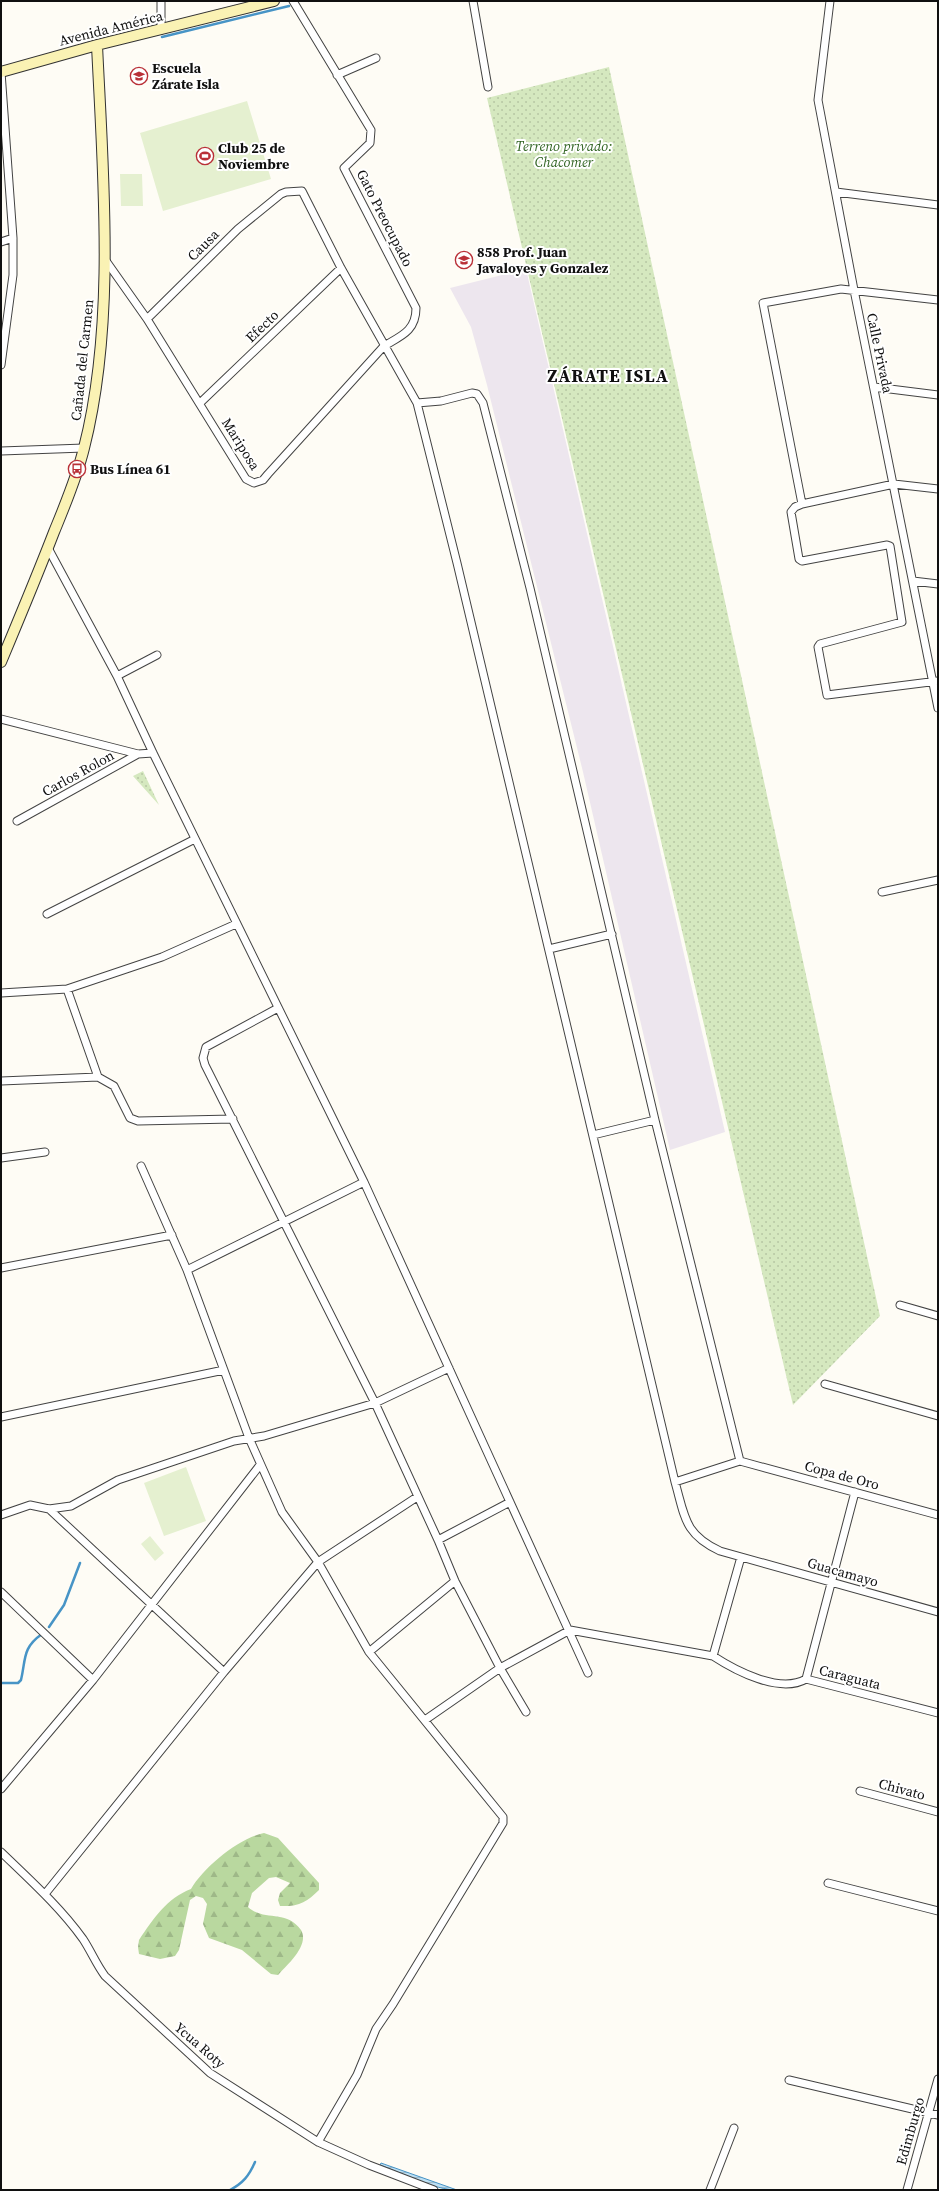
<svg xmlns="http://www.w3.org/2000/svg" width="939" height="2191" viewBox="0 0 939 2191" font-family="'Source Serif 4',serif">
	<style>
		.industrial { fill: #ede6ee }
		.grass { fill: url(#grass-dots) }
		.forest { fill: url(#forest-firs) }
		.pitch { fill: #e5f0d0 }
		.water { fill: url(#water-rules); stroke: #4794c6 }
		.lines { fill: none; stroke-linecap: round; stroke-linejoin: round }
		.stream { stroke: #4794c6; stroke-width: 2.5 }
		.street-casing { stroke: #434343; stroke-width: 9 }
		.secondary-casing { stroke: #323232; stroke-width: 12 }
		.street { stroke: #fff; stroke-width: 7 }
		.secondary { stroke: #faf2b4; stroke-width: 10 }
		.labels { text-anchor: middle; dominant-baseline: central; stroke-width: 4; stroke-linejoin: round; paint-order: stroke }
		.street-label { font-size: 14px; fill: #101010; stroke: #fff }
		.poi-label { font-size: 14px; font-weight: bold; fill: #101010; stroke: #fff; text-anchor: start }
		.park-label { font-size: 14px; font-style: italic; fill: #326524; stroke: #fff }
		.district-label { font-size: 18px; font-weight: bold; letter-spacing: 1px; fill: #101010; stroke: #fff }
	</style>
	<defs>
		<pattern id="grass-dots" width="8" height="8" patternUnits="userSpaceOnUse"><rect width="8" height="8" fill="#d5e8bf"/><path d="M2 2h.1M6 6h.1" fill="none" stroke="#b6c6a3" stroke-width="1.8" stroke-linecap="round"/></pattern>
		<pattern id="forest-firs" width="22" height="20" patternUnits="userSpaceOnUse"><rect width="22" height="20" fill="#b9d89f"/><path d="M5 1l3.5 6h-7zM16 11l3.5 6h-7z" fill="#9eb888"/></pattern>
		<pattern id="water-rules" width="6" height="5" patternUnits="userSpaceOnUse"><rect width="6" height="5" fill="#bcdff3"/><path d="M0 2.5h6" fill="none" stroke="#a1becf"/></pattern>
	</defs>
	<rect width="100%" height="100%" fill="#fefcf5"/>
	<path class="industrial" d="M526 269 725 1132 670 1150 583 772 487 385 471 327 450 288Z"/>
	<path class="grass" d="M609 67 880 1316 793 1405 487 98Z
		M143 771 159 805 133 776Z"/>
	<path class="forest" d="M264 1833 278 1838 319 1883V1890C307 1902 298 1907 280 1906L278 1900 280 1893 290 1883 276 1877 269 1878 252 1893 248 1907C264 1922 286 1909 301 1930 310 1945 287 1965 278 1975L271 1974 242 1950 209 1938 203 1924 207 1904 203 1898 196 1896 190 1900 179 1950 175 1956 160 1959 139 1954 138 1947 139 1940C153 1919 167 1898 191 1889 204 1867 239 1838 264 1833Z"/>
	<path class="pitch" d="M247 101 271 179 163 211 140 133Z
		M120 174H142L143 206H121Z
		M186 1467 206 1521 164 1536 144 1483Z
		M150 1536 164 1553 155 1561 141 1544Z"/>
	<path class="water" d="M381 2163 457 2190C434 2190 402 2173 380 2165Z"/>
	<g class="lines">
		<path class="stream" d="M162 37 289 6
			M49 1627 64 1605 80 1563
			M1 1683H18L21 1680C26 1659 22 1648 42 1634
			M230 2190C243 2183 249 2176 255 2162"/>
		<defs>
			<path id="street" d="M161 1V30
				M473 1 488 87
				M830 1 818 100 854 290 938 708
				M337 75 376 58
				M836 192 938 205
				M1 242 13 238
				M104 258 147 319 246 479 254 483 263 480 268 474 384 346C401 336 416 331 416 308L344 168 370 143 371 130 293 1
				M147 319 238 229 281 194 286 192 302 191 341 268 417 403 457 563 675 1482C685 1517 684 1534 720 1551L938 1612
				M1 365 13 275V238L1 72
				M874 387 938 395
				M200 403 341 268
				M417 403 441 401 472 393 477 394 483 403 530 588 655 1120 740 1461
				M1 451 84 448
				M938 489 894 484 802 504 795 507 791 512 799 559 802 561 887 545 890 546 902 622 820 644 818 647 827 695 938 681
				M802 504 763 303 841 289 938 300
				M48 548 117 676 153 753 364 1182 588 1673
				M913 581 938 584
				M117 676 157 655
				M1 719 138 754 153 753
				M17 821 138 754
				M882 892 938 880
				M47 914 195 839
				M549 949 612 934
				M67 989 98 1077
				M1 993 67 989 162 957 236 924
				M278 1008 206 1047 203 1058 205 1065 375 1403 438 1540 455 1581 500 1668 526 1712
				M1 1081 98 1077 114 1086 130 1118 138 1121 233 1119
				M593 1135 655 1120
				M1 1158 45 1152
				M141 1166 187 1270 249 1438 282 1512 318 1562 369 1652 503 1817V1823L393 2004 376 2029 357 2075 318 2142
				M1 1268 172 1235
				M187 1270 364 1182
				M900 1305 938 1316
				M825 1384 938 1416
				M1 1417 224 1370
				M740 1461 938 1515
				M675 1482 740 1461
				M49 1509 224 1672
				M1 1515 30 1505 49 1509 71 1506 118 1480 234 1441 264 1436 375 1403 449 1368
				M438 1540 510 1502
				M1 1592 93 1680
				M369 1652 455 1581
				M713 1656 741 1557
				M806 1679 855 1492
				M425 1720 500 1668 570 1630 713 1656C736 1671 780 1694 806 1679L938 1713
				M1 1789 93 1680 260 1465
				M860 1791 938 1812
				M1 1852C30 1880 60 1907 83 1939 91 1951 96 1964 105 1976L210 2073 318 2142 369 2165 434 2190
				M828 1883 938 1911
				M45 1894 224 1672 318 1562 417 1497
				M789 2080 938 2115
				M710 2190 734 2128
				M907 2190 938 2079"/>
			<path id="secondary" d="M1 72 97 45 274 1
				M1 662C19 619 37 576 54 532 65 505 77 477 84 448 116 323 103 174 97 45"/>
		</defs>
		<use href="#street" class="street-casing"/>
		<use href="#secondary" class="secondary-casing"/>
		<use href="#street" class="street"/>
		<use href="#secondary" class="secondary"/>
	</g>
	<defs>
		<symbol id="school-ring" viewBox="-11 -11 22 22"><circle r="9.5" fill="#fff" stroke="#b93037" stroke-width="1.5"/><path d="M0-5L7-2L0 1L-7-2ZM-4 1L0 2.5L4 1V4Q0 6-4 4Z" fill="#b93037"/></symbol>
		<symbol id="stadium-ring" viewBox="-11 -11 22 22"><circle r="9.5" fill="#fff" stroke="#b93037" stroke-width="1.5"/><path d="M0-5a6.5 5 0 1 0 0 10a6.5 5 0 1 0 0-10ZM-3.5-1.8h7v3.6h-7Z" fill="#b93037"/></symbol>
		<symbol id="bus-ring" viewBox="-11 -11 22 22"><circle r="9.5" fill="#fff" stroke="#b93037" stroke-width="1.5"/><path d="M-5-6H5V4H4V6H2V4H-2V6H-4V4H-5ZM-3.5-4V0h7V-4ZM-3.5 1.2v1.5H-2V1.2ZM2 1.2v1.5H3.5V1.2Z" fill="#b93037"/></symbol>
	</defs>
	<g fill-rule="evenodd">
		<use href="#school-ring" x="129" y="66" width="20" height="20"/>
		<use href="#stadium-ring" x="195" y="146" width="20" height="20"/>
		<use href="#school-ring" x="454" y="250" width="20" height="20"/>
		<use href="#bus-ring" x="67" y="459" width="20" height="20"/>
	</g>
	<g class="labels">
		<g class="street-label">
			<text transform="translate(111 28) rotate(-14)">Avenida América</text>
			<text transform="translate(385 218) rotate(63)">Gato Preocupado</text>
			<text transform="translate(203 245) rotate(-45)">Causa</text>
			<text transform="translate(262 326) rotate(-44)">Efecto</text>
			<text transform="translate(880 353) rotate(78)">Calle Privada</text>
			<text transform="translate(82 360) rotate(-84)">Cañada del Carmen</text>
			<text transform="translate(241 444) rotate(58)">Mariposa</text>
			<text transform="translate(78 773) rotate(-29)">Carlos Rolon</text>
			<text transform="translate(842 1475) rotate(15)">Copa de Oro</text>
			<text transform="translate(843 1572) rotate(16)">Guacamayo</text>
			<text transform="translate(850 1677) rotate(14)">Caraguata</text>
			<text transform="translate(902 1789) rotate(15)">Chivato</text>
			<text transform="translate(200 2045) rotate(41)">Ycua Roty</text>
			<text transform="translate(910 2131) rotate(-74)">Edimburgo</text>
		</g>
		<g class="poi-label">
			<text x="152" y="68">Escuela<tspan x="152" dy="16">Zárate Isla</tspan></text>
			<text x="218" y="148">Club 25 de<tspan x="218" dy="16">Noviembre</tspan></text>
			<text x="477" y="252">858 Prof. Juan<tspan x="477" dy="16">Javaloyes y Gonzalez</tspan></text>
			<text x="90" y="469">Bus Línea 61</text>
		</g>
		<g class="park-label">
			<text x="564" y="146">Terreno privado:<tspan x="564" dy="16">Chacomer</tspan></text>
		</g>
		<g class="district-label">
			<text x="608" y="375">ZÁRATE ISLA</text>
		</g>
	</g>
	<rect width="939" height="2191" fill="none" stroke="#101010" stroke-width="4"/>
</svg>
